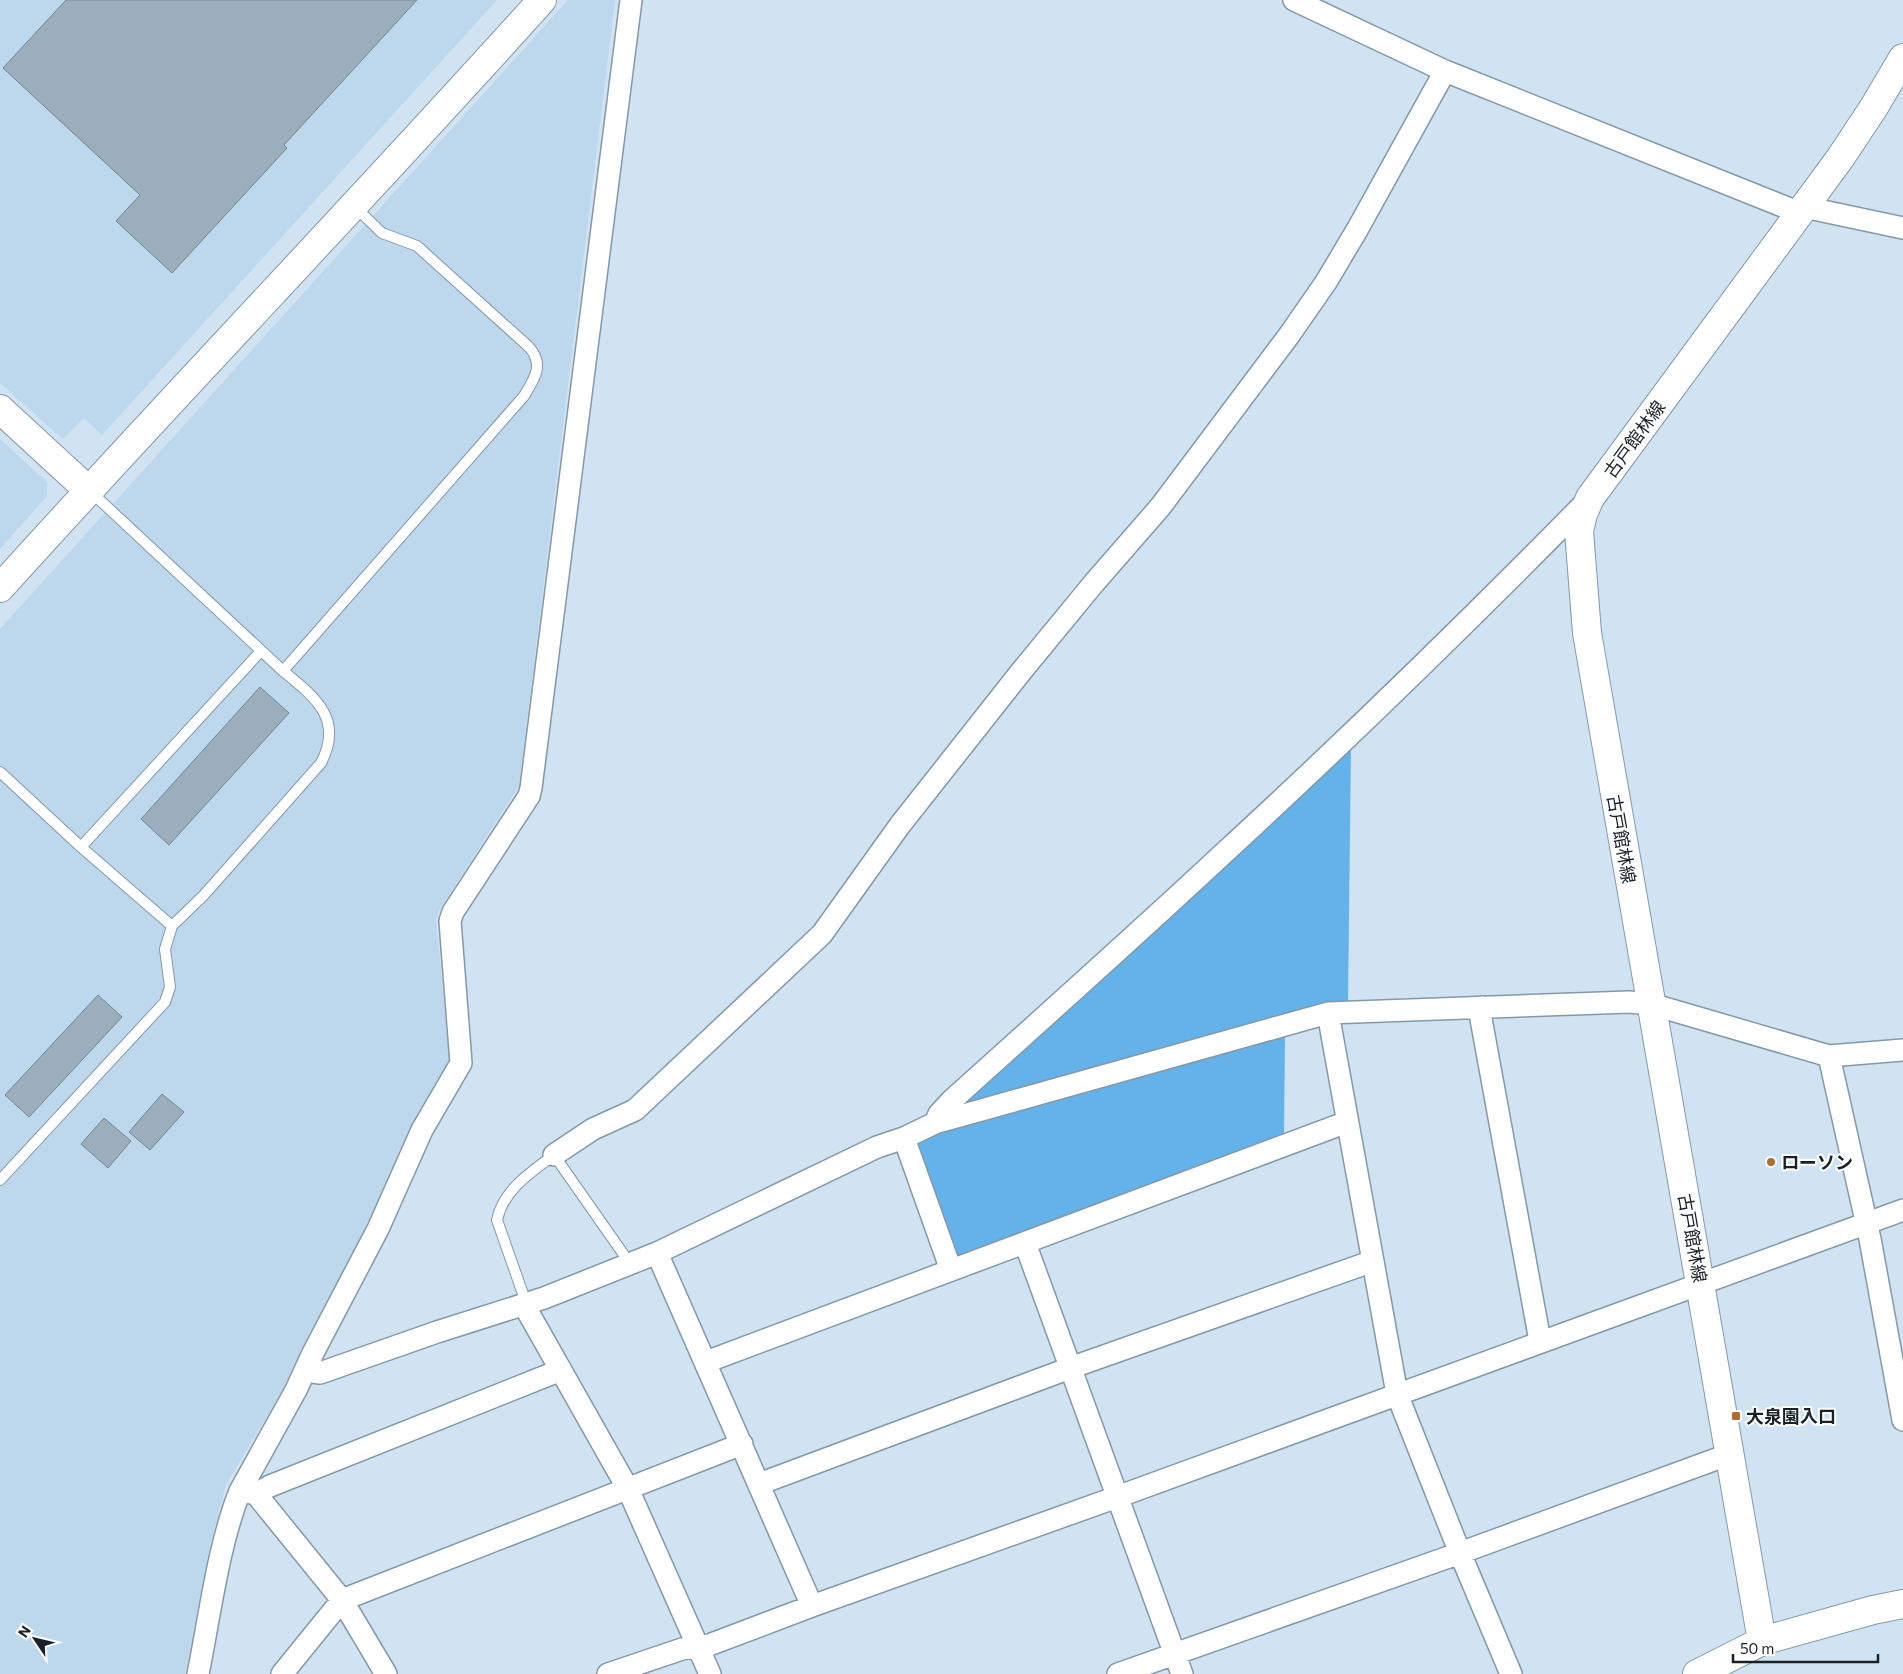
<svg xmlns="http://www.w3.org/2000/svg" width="1903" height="1674" viewBox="0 0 1903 1674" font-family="Commissioner,'Noto Sans JP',sans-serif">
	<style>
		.built { fill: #bdd7ec }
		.forest { fill: #63b2e9 }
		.building { fill: #9baebc; stroke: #738593 }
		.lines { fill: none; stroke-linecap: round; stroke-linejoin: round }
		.lane-casing { stroke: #8598a6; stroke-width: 12 }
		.street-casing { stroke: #8598a6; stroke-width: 24 }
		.secondary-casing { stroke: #8598a6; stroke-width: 30 }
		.lane { stroke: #fff; stroke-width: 10 }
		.street { stroke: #fff; stroke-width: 21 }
		.secondary { stroke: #fff; stroke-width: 28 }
		.poi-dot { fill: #ac6e33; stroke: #fff; stroke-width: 2 }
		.labels { text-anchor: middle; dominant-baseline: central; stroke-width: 4; stroke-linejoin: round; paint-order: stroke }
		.street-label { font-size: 18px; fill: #1a2126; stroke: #fff }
		.poi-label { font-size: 18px; font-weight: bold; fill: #1a2126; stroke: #fff; text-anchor: start }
	</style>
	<rect width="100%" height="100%" fill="#d0e3f3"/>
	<path class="built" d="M0 0H497L102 435 84 418 63 439 0 383Z
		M568 0H615L519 786 438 912 436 919 450 1060 446 1072 425 1103 408 1134 364 1232 309 1334 284 1387 226 1485 210 1545 185 1674H0V629Z
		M0 439 47 482V496L0 549Z"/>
	<path class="forest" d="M1351 744 1348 1001 952 1110Z
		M1285 1034 1284 1135 958 1268 916 1141 942 1129Z"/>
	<path class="building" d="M66 0H417L284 145 287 148 172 273 116 221 140 195 3 68Z
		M260 687 289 713 169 845 141 819Z
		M98 995 122 1017 29 1117 5 1095Z
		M162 1094 184 1112 150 1150 129 1132Z
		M104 1118 131 1141 108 1168 81 1144Z"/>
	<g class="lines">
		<defs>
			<path id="lane" d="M90 491 283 671 524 396C534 379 545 365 529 347L417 246 382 233 354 206
				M0 772 81 847 172 926 165 949 170 987 165 1002 0 1180
				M81 847 261 651
				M172 926 204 895 321 763C344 719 315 697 283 671
				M524 1305 523 1294 497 1220C503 1190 531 1172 554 1155L624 1255 627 1264"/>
			<path id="street" d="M1294 0 1445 71 1800 213
				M1804 207 1903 228
				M1482 1007 1481 1019 1540 1341
				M1328 1013 1397 1394 1460 1553 1511 1674
				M1829 1056 1870 1239 1903 1420
				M935 1123 939 1114 951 1101C1042 1019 1134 937 1224 853 1348 739 1468 622 1586 502
				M904 1138 951 1270
				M554 1155 593 1129 635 1110 822 934 900 825 1020 673 1094 583 1161 506 1290 334 1326 282 1357 230 1445 71
				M1025 1243 1182 1674
				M657 1253 812 1606
				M524 1305 628 1489 710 1674
				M706 1362 1347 1122
				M305 1371 320 1373 437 1332 544 1298 657 1253 877 1147 904 1138 935 1123 1328 1013 1629 1002 1651 1004 1829 1056 1903 1050
				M759 1484 1070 1368 1373 1261
				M242 1491 256 1494 342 1600 386 1674
				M256 1494 270 1486 561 1370
				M198 1674C210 1615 218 1546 240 1491L296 1390 313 1353 378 1229 422 1130 461 1063 450 921 453 912 529 796 531 788 631 0
				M282 1674 342 1600 742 1444
				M608 1674 682 1649 709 1645 812 1606 1117 1497 1903 1210
				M1118 1674 1460 1553 1730 1454"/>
			<path id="secondary" d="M0 409 88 490
				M0 588C179 390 364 198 542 0
				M1762 1641 1587 633 1579 531 1583 514 1590 498 1841 157 1874 107 1903 58
				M1697 1674 1762 1641 1873 1610 1903 1604"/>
		</defs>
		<use href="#lane" class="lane-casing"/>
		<use href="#street" class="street-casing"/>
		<use href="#secondary" class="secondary-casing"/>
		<use href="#lane" class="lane"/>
		<use href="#street" class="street"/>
		<use href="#secondary" class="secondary"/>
	</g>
	<g class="poi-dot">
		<circle cx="1771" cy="1162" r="5"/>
		<rect x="1731" y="1411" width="10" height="10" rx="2.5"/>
	</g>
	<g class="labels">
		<g class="street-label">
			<text transform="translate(1634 439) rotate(-54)">古戸館林線</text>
			<text transform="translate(1622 839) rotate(80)">古戸館林線</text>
			<text transform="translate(1693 1238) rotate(80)">古戸館林線</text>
		</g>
		<g class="poi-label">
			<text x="1781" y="1162">ローソン</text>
			<text x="1746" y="1416">大泉園入口</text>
		</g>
	</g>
	<g transform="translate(35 1639) rotate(305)" stroke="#ffffff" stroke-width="4" paint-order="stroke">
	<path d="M0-4L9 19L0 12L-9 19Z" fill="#1a2126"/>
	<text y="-8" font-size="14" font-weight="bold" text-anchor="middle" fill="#1a2126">N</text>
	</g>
	<path d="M1733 1654v8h145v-8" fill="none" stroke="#1a2126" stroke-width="2.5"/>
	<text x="1740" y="1654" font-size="15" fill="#1a2126" stroke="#ffffff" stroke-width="4" paint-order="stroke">50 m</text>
</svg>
